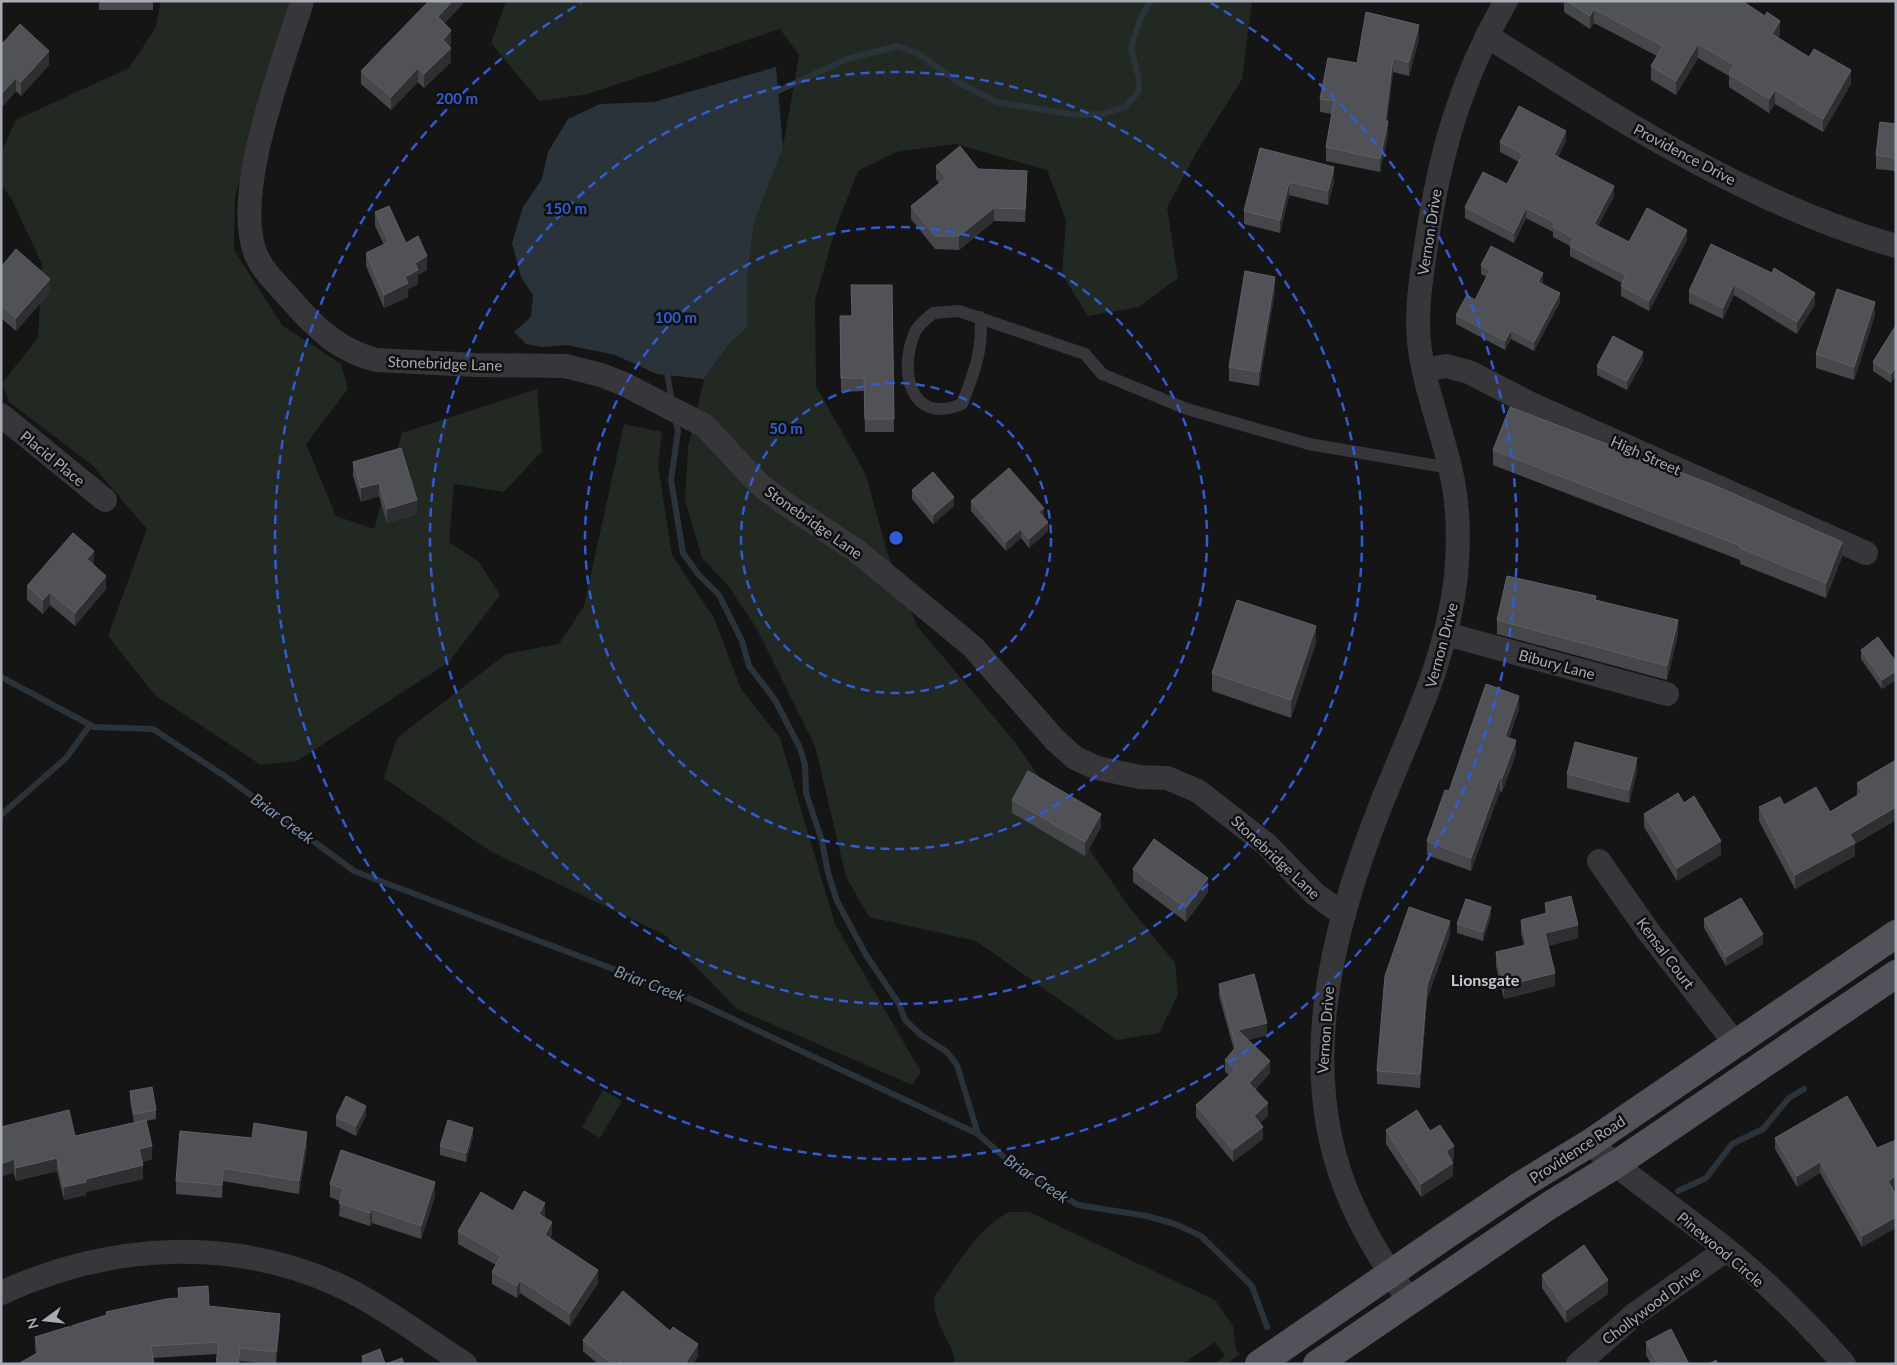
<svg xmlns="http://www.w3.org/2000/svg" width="1897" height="1365" viewBox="0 0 1897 1365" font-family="Lato,sans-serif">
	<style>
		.green { fill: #212922 }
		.water { fill: #2b333a }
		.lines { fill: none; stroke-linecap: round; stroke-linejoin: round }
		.stream { stroke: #2b333a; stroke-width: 6 }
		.service { stroke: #36363b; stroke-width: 12 }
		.minor { stroke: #36363b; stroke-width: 24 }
		.primary { stroke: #52535a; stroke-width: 28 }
		.wall { fill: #46474b }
		.shaded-wall { fill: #2e2f31 }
		.building { fill: #515257; stroke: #5e6066 }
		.ring { fill: none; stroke: #325cd3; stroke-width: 2.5; stroke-dasharray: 9 6 }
		.labels { text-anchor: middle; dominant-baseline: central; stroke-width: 5; stroke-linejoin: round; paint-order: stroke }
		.street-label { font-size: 15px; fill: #a7abb6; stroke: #101011 }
		.water-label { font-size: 16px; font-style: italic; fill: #7f96b0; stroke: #101011 }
		.neighbourhood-label { font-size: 16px; font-weight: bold; fill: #c8cad2; stroke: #101011 }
		.centre { fill: #325cd3; stroke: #101011; stroke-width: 2.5 }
		.ring-label { font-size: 15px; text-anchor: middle; font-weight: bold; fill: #325cd3; stroke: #101011; stroke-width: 5; stroke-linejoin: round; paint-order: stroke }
	</style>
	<rect width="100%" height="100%" fill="#151516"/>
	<path class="green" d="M161 1H289L235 197 234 250 282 325 341 364 348 389 306 444 336 516 374 529 402 433 537 389 542 451 504 492 454 484 449 542 479 562 500 595 449 662 297 761 261 765 155 695 108 636 147 529 92 465 9 402 2 383 38 338 42 264 12 200 1 184V152L16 120 129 68 155 29Z
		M506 1H1252L1242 79 1196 153 1167 208 1178 278 1139 307 1088 316 1062 274 1066 220 1047 170 956 144 896 152 858 171 836 227 815 300 816 386 866 475 887 552 917 626 1015 742 1130 908 1175 963 1178 995 1159 1033 1117 1040 976 941 869 917 846 877 815 746 757 629 729 587 702 558 685 500 688 447 704 379 729 344 747 326V277L754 223 783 147 799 55 780 29 588 94 539 101 491 43Z
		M624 424 662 432 658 465 672 555 714 618 741 689 780 738 835 924 921 1072 912 1085 737 1009 665 935 490 851 384 778 397 738 506 654 559 644 584 606Z
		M603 1090 622 1101 600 1138 582 1127Z
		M1009 1212H1029L1215 1300 1233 1326 1236 1349 1240 1354 1226 1364H1214L1225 1356 1215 1342 1183 1364H953C960 1349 929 1323 935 1295 957 1266 976 1230 1009 1212Z"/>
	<path class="water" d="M776 67 783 147 754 223 747 277V327L729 344 704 379 657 374 615 355 567 345 543 347 526 344 514 332 531 317 533 295 521 277 512 243 523 207 542 179 548 152 568 119 600 104 654 102Z"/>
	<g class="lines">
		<path class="stream" d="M772 97 778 91 847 59 898 46 919 54 956 81 997 102 1076 115 1102 114 1125 107 1138 92 1139 79 1131 48 1140 19 1151 1
			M666 366 672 403
			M675 418 678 431 671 480 683 553 698 574 719 595 742 641 749 666 775 700 800 748 805 765 806 793 822 841 828 873 837 901 866 955 899 1004 905 1020 921 1035 947 1052 957 1065 978 1134
			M1 677 94 727 153 729 226 777 354 871 682 995 978 1134 1014 1166 1078 1205 1147 1216 1175 1224 1201 1236 1252 1286 1267 1327
			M1 815 66 758 90 725
			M1678 1191 1706 1178 1732 1144 1763 1129 1789 1098 1804 1089"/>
		<path class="service" d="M980 317C984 348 973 376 962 404 910 426 898 370 915 332 918 325 928 318 933 313L959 311 1085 354 1102 374 1187 409 1309 444 1450 468"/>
		<path class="minor" d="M302 1C283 65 231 193 256 255 264 273 281 288 294 303 317 330 341 351 376 360L476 365 565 366 601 375 624 384 705 426 759 484 784 503 857 551 973 647 1055 740 1075 758 1097 768 1140 777 1167 778 1198 791 1266 844 1315 894 1344 915
			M1487 36C1616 117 1748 204 1896 246
			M1425 370 1446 366 1469 372 1531 404 1866 553
			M1 415 105 500
			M1446 634 1667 694
			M1599 861 1648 931 1735 1043
			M1590 1143C1633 1181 1681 1213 1726 1249 1768 1283 1808 1323 1844 1364
			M1 1293C107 1244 228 1236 336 1284 382 1305 423 1337 465 1364
			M1409 1300C1388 1270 1368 1240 1353 1206 1293 1076 1331 929 1382 802 1412 727 1447 659 1456 576 1459 544 1459 513 1453 481 1444 434 1424 389 1419 342 1416 310 1421 278 1426 246 1439 157 1460 80 1506 1
			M1578 1364 1635 1314 1726 1250"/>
		<path class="primary" d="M1259 1364 1445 1236 1521 1185 1590 1143 1896 934
			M1317 1364 1550 1205 1615 1165 1896 974"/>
	</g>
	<path class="wall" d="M99 1H153V10H99Z
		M429 1H465L444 24 451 44 449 46 451 62 424 88 418 82 391 110 361 84V71Z
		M1564 1H1686L1780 34 1778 38 1851 84 1823 132 1775 104 1769 113 1729 87V76L1698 58 1676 95 1651 80V66L1657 56 1594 23 1590 29 1564 12Z
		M1419 39 1409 76 1393 72 1387 121 1388 135 1380 172 1326 161V147L1332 114 1320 112V99L1357 63Z
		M1 44 49 65 21 96 16 91 3 106 1 104Z
		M1896 124V171L1876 169V155Z
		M1566 141 1558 157 1614 196 1598 226 1629 242 1687 240 1649 311 1621 296V286L1622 283 1570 256V246L1553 237V232L1526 218 1514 243 1465 218V207L1507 184 1519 162 1500 152V142Z
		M1260 148 1334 181 1328 205 1289 195 1280 233 1244 224V211Z
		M936 166 978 169 1027 184 1025 222 994 221 959 250 935 249 911 219V206L939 183 936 179Z
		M375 212 406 243 427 270 418 275V284L408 289V297L384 308 366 266V253L384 245 375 226Z
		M1481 265 1543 283 1542 284 1560 302 1534 351 1511 339 1505 350 1456 324V315L1475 300 1487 277 1481 274Z
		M1 267 50 292 16 331 1 318Z
		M1772 273 1815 304 1797 334 1734 295 1723 319 1689 303V291Z
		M892 285 894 432H865L864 391 841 392 840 316H851Z
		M1275 290 1259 386 1229 381V367Z
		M1875 315 1854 380 1816 368V354Z
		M1896 325V375L1891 383 1873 371V362Z
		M1643 361 1627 390 1597 375V366Z
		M1493 450 1842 557 1826 598 1740 564V560L1493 465Z
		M353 462 417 514 387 523 379 496 361 502 353 476Z
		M912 490 954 506 933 524 912 499Z
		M971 501 1043 517 1048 531 1029 548 1021 538 1006 551 971 511Z
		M94 564V565L106 589 75 626 50 605 43 614 27 600V586Z
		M1596 600 1678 634 1667 680 1497 634V620Z
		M1316 643 1291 718 1212 691V673Z
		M1861 650 1896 662V680L1882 689 1861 659Z
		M1519 709 1509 738 1516 754 1502 792 1500 791 1471 871 1427 855V841L1449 791Z
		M1896 760V820L1855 844V856L1795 889 1759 821V807L1784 805 1830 812 1857 796V783Z
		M1637 771 1629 803 1567 788V774Z
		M1012 800 1101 827 1085 856 1012 813Z
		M1684 803 1721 855 1677 881 1644 827V814Z
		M1133 869 1208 892 1186 922 1133 882Z
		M1545 903 1578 938 1548 946 1555 986 1504 999 1496 966V952L1524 945 1521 933V920L1545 913Z
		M1491 916 1483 941 1457 933V924Z
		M1704 919 1763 944 1726 966 1704 928Z
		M1450 935 1427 999 1420 1088 1377 1084V1071Z
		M1219 984 1267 1035 1248 1040 1270 1073 1255 1090 1268 1116 1260 1123 1263 1139 1233 1162 1196 1117V1105L1229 1075 1225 1072V1060L1234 1050 1219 996Z
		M130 1091 156 1110V1119L146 1121 152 1159 142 1162 143 1179 86 1192V1195L64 1200 57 1171 16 1181 1 1127 75 1136 134 1123 130 1100Z
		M366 1115 356 1136 336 1126V1117Z
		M1386 1130 1430 1131 1454 1159 1452 1160 1453 1176 1421 1197 1386 1144Z
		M473 1137 466 1162 440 1155V1146Z
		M1775 1138 1896 1187 1893 1189 1862 1247 1820 1173 1797 1187 1775 1149Z
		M307 1146 299 1194 223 1181 222 1198 176 1194V1181Z
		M330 1184 435 1196 421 1239 372 1223 370 1226 339 1216 340 1201 330 1197Z
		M513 1211 545 1216V1217L552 1234 550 1239 598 1283 570 1326 520 1293 517 1298 492 1284V1272L496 1265 458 1244V1231Z
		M1542 1275 1608 1294 1566 1323 1542 1288Z
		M178 1288 209 1306 280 1326 276 1364 240 1361 239 1364H216L217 1354 153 1358 36 1354 35 1350V1337L106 1315V1312L178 1298Z
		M670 1331 698 1356 693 1364H598L583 1351V1340Z
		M1646 1342 1689 1364H1651L1646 1355Z
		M362 1356 385 1364H362Z"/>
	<path class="shaded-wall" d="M452 1H465L438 31V17Z
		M1594 9V23L1590 29V16Z
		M1780 21V34L1772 48V34Z
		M1419 25V39L1409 76V62Z
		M451 30V44L443 54V40Z
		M1698 44V58L1676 95V81Z
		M451 48V62L424 88V74Z
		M49 51V65L21 96V82Z
		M1393 58V72L1385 134V121Z
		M418 68V82L391 110V97Z
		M1851 70V84L1823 132V119Z
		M16 78V91L3 106V92Z
		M1775 90V104L1769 113V99Z
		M1388 121V135L1380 172V159Z
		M1566 131V141L1554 165V155Z
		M1334 167V181L1328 205V191Z
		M1289 182V195L1280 233V220Z
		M1614 186V196L1594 234V224Z
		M994 208V221L959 250V236Z
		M1526 208V218L1514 243V233Z
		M1687 230V240L1649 311V301Z
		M427 256V270L418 275V284L408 289V297L384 308V295L405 277 415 263Z
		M1543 273V283L1538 291V282Z
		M1275 277V290L1259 386V372Z
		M50 279V292L16 331V318Z
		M1734 284V295L1723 319V308Z
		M1560 293V302L1534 351V342Z
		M1815 293V304L1797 334V322Z
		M1875 302V315L1854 380V367Z
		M1511 330V339L1505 350V341Z
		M1643 352V361L1627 390V381Z
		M1896 366V375L1891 383V374Z
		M379 483V496L361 502V488Z
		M954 497V506L933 524V515Z
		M417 500V514L387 523V509Z
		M1044 508V517L1039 512Z
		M1048 522V531L1029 548V539Z
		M1021 529V538L1006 551V542Z
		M1842 542V557L1826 598V583Z
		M94 551V564L87 572V559Z
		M106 576V589L75 626V613Z
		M50 592V605L43 614V600Z
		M1678 620V634L1667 680V666Z
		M1316 626V643L1291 718V700Z
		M1896 671V680L1882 689V680Z
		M1519 696V709L1505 750V737Z
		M1516 740V754L1502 792V778Z
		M1637 758V771L1629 803V790Z
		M1500 777V791L1471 871V858Z
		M1896 807V820L1855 844V856L1795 889V875L1850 834Z
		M1101 814V827L1085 856V842Z
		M1721 841V855L1677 881V868Z
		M1208 878V892L1186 922V908Z
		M1491 907V916L1483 941V932Z
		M1450 921V935L1427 999 1420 1088V1074L1427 985Z
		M1578 925V938L1545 947V933Z
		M1763 934V944L1726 966V957Z
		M1555 973V986L1504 999V986Z
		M1267 1023V1035L1238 1043V1030Z
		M1270 1061V1073L1249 1096V1083Z
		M1268 1103V1116L1254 1128V1116Z
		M366 1106V1115L356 1136V1126Z
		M1263 1127V1139L1233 1162V1150Z
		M473 1128V1137L466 1162V1153Z
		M307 1132V1146L299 1194V1181Z
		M152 1146V1159L139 1162V1149Z
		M1454 1146V1159L1446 1164V1151Z
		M57 1158V1171L16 1181V1168Z
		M14 1159V1173L1 1177V1164Z
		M1820 1162V1173L1797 1187V1176Z
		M1453 1163V1176L1421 1197V1184Z
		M143 1165V1179L86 1192V1195L64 1200V1187L86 1179Z
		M223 1168V1181L222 1198V1185Z
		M1896 1176V1187L1888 1192V1181Z
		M435 1182V1196L421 1239V1226Z
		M545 1203V1216L539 1227V1214Z
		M372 1209V1223L370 1226V1213Z
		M1896 1217V1228L1862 1247V1236Z
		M552 1222V1234L545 1248V1235Z
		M598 1270V1283L570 1326V1313Z
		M520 1280V1293L517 1298V1286Z
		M1608 1280V1294L1566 1323V1310Z
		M280 1314V1326L276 1364V1352Z
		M698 1344V1356L693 1364H685Z
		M240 1348 239 1364H238Z"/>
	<path class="building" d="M429 1H452L438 17 451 30 443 40 451 48 424 74 418 68 391 97 361 71Z
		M1567 1H1686L1688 3 1689 1H1742L1765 16 1767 12 1780 21 1772 34 1809 57 1814 49 1851 70 1823 119 1775 90 1769 99 1729 74 1734 65 1698 44 1676 81 1651 66 1663 46 1594 9 1590 16Z
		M1366 12 1419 25 1409 62 1393 58 1385 121H1388L1380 159 1326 147 1334 101 1320 99 1328 58 1357 63Z
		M20 24 49 51 21 82 16 78 3 92 1 91V44H2Z
		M1519 106 1566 131 1554 155 1614 186 1594 224 1629 242 1647 208 1687 230 1649 301 1621 286 1626 275 1570 246 1574 238 1553 227 1555 223 1526 208 1514 233 1465 207 1483 172 1507 184 1523 154 1500 142Z
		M1880 122 1896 124V158L1876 155Z
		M960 146 978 169 1027 171 1025 209 994 208 959 236H935L911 206 946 178 936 166Z
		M1260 148 1334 167 1328 191 1289 182 1280 220 1244 211Z
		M389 206 406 243 418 236 427 256 415 263 418 270 405 277 408 283 384 295 366 253 389 242 375 212Z
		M1711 244 1772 273 1774 268 1815 293 1797 322 1734 284 1723 308 1689 291Z
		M1491 246 1543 273 1538 282 1560 293 1534 342 1511 330 1505 341 1456 315 1467 295 1475 300 1490 270 1481 265Z
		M16 249 50 279 16 318 1 305V267Z
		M1245 271 1275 277 1259 372 1229 367Z
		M851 285H892L894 419H865L864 378H841L840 316H852Z
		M1837 289 1875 302 1854 367 1816 354Z
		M1896 325V366L1891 374 1873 362Z
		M1613 336 1643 352 1627 381 1597 366Z
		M1510 407 1716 486 1842 542 1826 583 1740 548 1741 546 1493 450Z
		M401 448 417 500 387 509 379 483 361 488 353 462Z
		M1009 468 1044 508 1039 512 1048 522 1029 539 1021 529 1006 542 971 501Z
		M933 472 954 497 933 515 912 490Z
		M73 533 94 551 87 559 106 576 75 613 50 592 43 600 27 586Z
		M1507 576 1596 596 1595 600 1678 620 1667 666 1497 620Z
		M1237 600 1316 626 1291 700 1212 673Z
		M1878 637 1896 662V671L1882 680 1861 650Z
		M1486 684 1519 696 1505 737 1516 740 1502 778 1500 777 1471 858 1427 841 1445 790 1449 791Z
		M1575 742 1637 758 1629 790 1567 774Z
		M1896 760V807L1850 834 1855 843 1795 875 1759 807 1780 797 1784 805 1816 787 1830 812 1863 792 1857 783Z
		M1028 771 1101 814 1085 842 1012 800Z
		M1678 793 1684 803 1694 796 1721 841 1677 868 1644 814Z
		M1154 839 1208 878 1186 908 1133 869Z
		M1571 896 1578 925 1545 933 1555 973 1504 986 1496 952 1527 945 1521 920 1548 913 1545 903Z
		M1741 898 1763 934 1726 957 1704 919Z
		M1466 899 1491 907 1483 932 1457 924Z
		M1409 907 1450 921 1427 985 1420 1074 1377 1071 1385 976Z
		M1254 974 1267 1023 1238 1030 1270 1061 1249 1083 1268 1103 1254 1116 1263 1127 1233 1150 1196 1105 1235 1070 1225 1060 1236 1047 1219 984Z
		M152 1087 156 1110 134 1114 130 1091Z
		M346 1096 366 1106 356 1126 336 1117Z
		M1847 1096 1877 1148 1896 1140V1176L1888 1181 1896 1195V1217L1862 1236 1820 1162 1797 1176 1775 1138Z
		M69 1110 75 1136 146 1120 152 1146 139 1149 143 1165 86 1179V1182L64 1187 57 1158 16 1168 14 1159 1 1164V1127Z
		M1417 1110 1430 1131 1440 1125 1454 1146 1446 1151 1453 1163 1421 1184 1386 1130Z
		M448 1120 473 1128 466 1153 440 1146Z
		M254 1123 307 1132 299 1181 223 1168 222 1185 176 1181 180 1131 252 1138Z
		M341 1150 435 1182 421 1226 372 1209 370 1213 339 1203 344 1189 330 1184Z
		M524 1191 545 1203 539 1214 552 1222 545 1235 598 1270 570 1313 520 1280 517 1286 492 1272 501 1256 458 1231 481 1192 513 1211Z
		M1584 1245 1608 1280 1566 1310 1542 1275Z
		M208 1286 209 1306 280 1314 276 1352 240 1348 238 1364H216L219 1342 151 1346 154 1364H18L39 1352 35 1337 107 1315 106 1312 166 1299 179 1298 178 1288Z
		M623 1291 670 1331 673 1327 698 1344 685 1364H622L616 1359 612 1364 583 1340Z
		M1671 1329 1689 1364H1658L1646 1342Z
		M380 1349 385 1364H365L362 1356Z
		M402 1358 404 1364H386Z
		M1716 1360 1718 1364H1709Z"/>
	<g class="ring">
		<circle cx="896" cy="538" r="155"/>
		<circle cx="896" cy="538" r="311"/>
		<circle cx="896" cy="538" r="466"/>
		<path d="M1211 3A621 621 0 1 1 581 3"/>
	</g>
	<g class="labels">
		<g class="street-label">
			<text transform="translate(1685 154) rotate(28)">Providence Drive</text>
			<text transform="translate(1429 232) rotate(-81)">Vernon Drive</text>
			<text transform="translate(445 363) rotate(2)">Stonebridge Lane</text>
			<text transform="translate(1646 455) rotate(24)">High Street</text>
			<text transform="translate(53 458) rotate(39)">Placid Place</text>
			<text transform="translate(814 522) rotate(35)">Stonebridge Lane</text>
			<text transform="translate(1441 645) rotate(-75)">Vernon Drive</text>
			<text transform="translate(1557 664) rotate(15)">Bibury Lane</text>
			<text transform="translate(1276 857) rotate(43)">Stonebridge Lane</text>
			<text transform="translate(1666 953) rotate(53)">Kensal Court</text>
			<text transform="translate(1325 1030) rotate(-86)">Vernon Drive</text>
			<text transform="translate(1577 1149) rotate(-33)">Providence Road</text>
			<text transform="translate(1721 1249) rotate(40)">Pinewood Circle</text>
			<text transform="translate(1651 1305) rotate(-37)">Chollywood Drive</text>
		</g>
		<g class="water-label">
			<text transform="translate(283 818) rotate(36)">Briar Creek</text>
			<text transform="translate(650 983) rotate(21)">Briar Creek</text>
			<text transform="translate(1037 1178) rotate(34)">Briar Creek</text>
		</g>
		<g class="neighbourhood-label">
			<text x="1485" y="979">Lionsgate</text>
		</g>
	</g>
	<circle cx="896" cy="538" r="8" class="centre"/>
	<g class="ring-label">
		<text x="457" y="104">200 m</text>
		<text x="566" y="214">150 m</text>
		<text x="676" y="323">100 m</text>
		<text x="786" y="434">50 m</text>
	</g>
	<rect width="1897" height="1365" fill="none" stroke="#a7abb6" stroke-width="5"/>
	<g transform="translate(45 1320) rotate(255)" stroke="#101011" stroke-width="4" paint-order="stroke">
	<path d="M0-4L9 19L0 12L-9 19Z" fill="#a7abb6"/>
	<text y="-8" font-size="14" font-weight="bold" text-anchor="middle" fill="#a7abb6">N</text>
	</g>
</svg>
